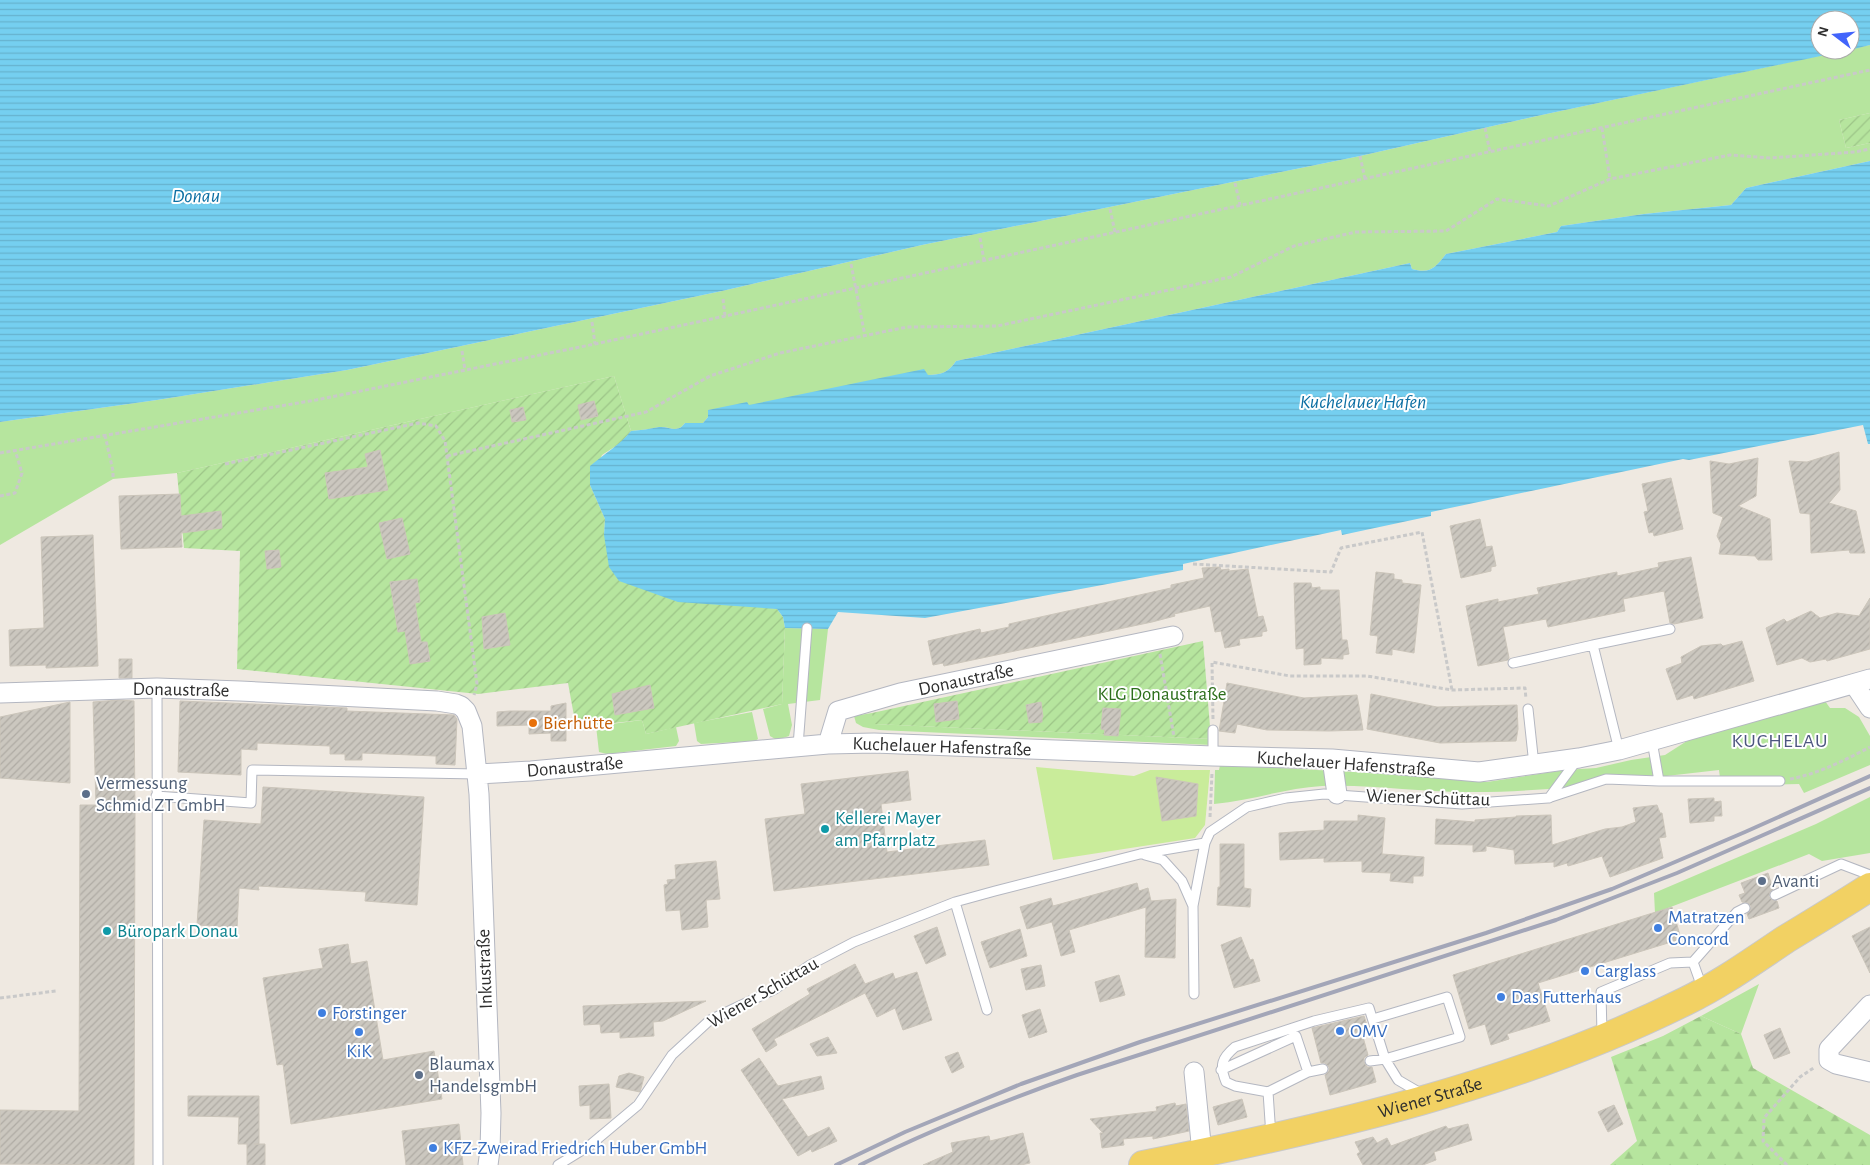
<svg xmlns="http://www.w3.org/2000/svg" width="1870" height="1165" viewBox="0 0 1870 1165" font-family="'Alegreya Sans',sans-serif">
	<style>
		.grass { fill: #b6e59e }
		.forest { fill: url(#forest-firs) }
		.garden { fill: url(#garden-furrows) }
		.pitch { fill: #c9ec9a }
		.water { fill: url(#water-rules) }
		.building { fill: url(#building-hatch); stroke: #cbc5ba }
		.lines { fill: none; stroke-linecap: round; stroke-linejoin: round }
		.service-casing { stroke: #b4b7c1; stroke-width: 11 }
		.minor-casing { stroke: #b4b7c1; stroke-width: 21 }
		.primary-casing { stroke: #c9c9c9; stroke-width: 30 }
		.path { stroke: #c9c9c9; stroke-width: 3; stroke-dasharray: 4 2.5; stroke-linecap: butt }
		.service { stroke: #fff; stroke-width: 9 }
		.minor { stroke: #fff; stroke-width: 19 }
		.primary { stroke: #f2d163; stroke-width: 28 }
		.rail { stroke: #a3a6b8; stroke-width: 4 }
		.food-dot { fill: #e8710a; stroke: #fff; stroke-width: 2 }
		.service-dot { fill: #5c6f8a; stroke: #fff; stroke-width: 2 }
		.culture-dot { fill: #0f9aa8; stroke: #fff; stroke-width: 2 }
		.shop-dot { fill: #3f7fe0; stroke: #fff; stroke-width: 2 }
		.labels { text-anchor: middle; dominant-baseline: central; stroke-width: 4; stroke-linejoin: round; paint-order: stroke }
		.street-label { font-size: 19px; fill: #2e2e2e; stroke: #fff }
		.park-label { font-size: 19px; fill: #2c6e1b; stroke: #fff }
		.food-label { font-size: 19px; fill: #c56008; stroke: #fff; text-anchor: start }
		.service-label { font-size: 19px; fill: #4e5e75; stroke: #fff; text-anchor: start }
		.culture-label { font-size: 19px; fill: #0d838f; stroke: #fff; text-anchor: start }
		.shop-label { font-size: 19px; fill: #366cbe; stroke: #fff; text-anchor: start }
		.water-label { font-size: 20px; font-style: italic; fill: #0d6fa3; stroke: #fff }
		.neighbourhood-label { font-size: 20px; letter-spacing: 1px; fill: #4d5680; stroke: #fff }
	</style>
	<defs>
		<pattern id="forest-firs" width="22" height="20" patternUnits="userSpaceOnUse" patternTransform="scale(1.25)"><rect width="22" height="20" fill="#b6e59e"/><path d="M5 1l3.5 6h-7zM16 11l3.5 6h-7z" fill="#9dc588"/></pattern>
		<pattern id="garden-furrows" width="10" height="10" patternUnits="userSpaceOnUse" patternTransform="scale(1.25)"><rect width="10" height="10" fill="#b6e59e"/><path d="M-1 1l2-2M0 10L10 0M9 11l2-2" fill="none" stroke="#9dc588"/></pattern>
		<pattern id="water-rules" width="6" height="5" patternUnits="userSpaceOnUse" patternTransform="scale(1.25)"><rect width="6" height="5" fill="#75cff0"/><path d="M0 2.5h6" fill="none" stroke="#66b2ce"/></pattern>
		<pattern id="building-hatch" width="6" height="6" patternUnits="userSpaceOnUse" patternTransform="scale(1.25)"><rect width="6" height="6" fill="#cbc7bf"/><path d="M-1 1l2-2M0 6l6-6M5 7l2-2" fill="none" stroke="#afaba4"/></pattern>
	</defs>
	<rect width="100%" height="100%" fill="#efe9e1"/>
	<path class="grass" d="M1870 45V113L1839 120 1846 148 1870 143V161L1746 188 1731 205 1644 214 1561 226 1557 232 1446 254C1435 268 1430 274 1412 269L1410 263 956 361C949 372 941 375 928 375L749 406 708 410V417L703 423H685C677 434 670 426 660 427 650 429 641 430 631 431L614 376 177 473 113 479 0 545V422L157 400 347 370 722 291 922 245 1360 156 1537 116Z
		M785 628 828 629 820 700 788 704 792 725 789 736 777 740 770 736 763 709 782 704Z
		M1825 701 1830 708H1845L1859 717 1870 736V765L1804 793 1799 784 1721 786 1719 770C1636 779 1550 793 1466 792 1418 792 1370 784 1322 786 1285 788 1250 801 1214 804L1215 770H1219L1220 765 1354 772 1487 782 1564 770 1596 768 1631 760 1665 755 1690 739Z
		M752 712 758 739 755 741 701 744 697 741 694 723Z
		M872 713 874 724 1211 739 1212 745 879 730 863 727 856 723 854 716Z
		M642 720 646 734 676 727 679 741 676 746 607 754 599 752 596 726Z
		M1870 797V853L1822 861 1809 854 1655 913 1654 893 1816 824Z
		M1759 984 1741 1034 1701 1016Z"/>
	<path class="forest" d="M1701 1016 1741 1034 1753 1068 1870 1135V1165H1610L1637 1141 1611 1057 1663 1036Z"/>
	<path class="garden" d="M1870 113V143L1846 148 1839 120Z
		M614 376 631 431 622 442 602 455 590 485 605 519 604 535 762 607 777 609 783 617 785 628 782 704 646 734 642 720 576 727 568 683 478 694 237 669 240 551 184 548 177 473Z
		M1203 641 1211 739 873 724 872 713Z"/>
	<path class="pitch" d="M1036 767 1134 776 1150 770H1210L1205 825 1195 838 1053 860Z"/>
	<path class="water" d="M0 0H1870V45L1850 50V20H1820V50H1849L1537 116 1360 156 922 245 722 291 347 370 157 400 0 422Z
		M1870 161V444H1868L1863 425 1689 460 1683 459 1431 512V516L1342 535 1341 530 1183 564V570L925 618 838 612 828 629 785 628 783 617 777 609 678 602 619 581 609 567 604 535 605 519 590 485V466C604 454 620 445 631 431 641 430 650 429 659 427 670 426 677 434 685 423H703L708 417V410L747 402 749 405 924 369 928 375C941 375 949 372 956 361L1410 263 1412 269C1430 274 1435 268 1446 254L1557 232 1561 226 1644 214 1731 205 1746 188Z"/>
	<path class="building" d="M594 401 598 416 581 420 578 405Z
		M523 407 526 420 512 422 510 410Z
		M380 450 388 490 329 499 325 473 368 467 365 454Z
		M1839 452 1840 490 1829 503 1856 511 1865 553H1850L1849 550 1811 553 1810 514 1800 513 1789 461 1807 462Z
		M1758 458 1756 496 1738 506 1770 519 1772 560H1758L1755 556 1719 554 1721 544 1717 536 1723 517 1713 513 1710 461 1729 464Z
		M1671 478 1683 529 1654 536 1653 532 1649 533 1644 512 1648 511 1642 484Z
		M180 494 181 516 221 511 222 528 181 533 182 547 121 549 119 496Z
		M402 518 410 554 387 559 379 523Z
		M1480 519 1486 547 1492 546 1496 566 1491 567V571L1461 578 1450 526Z
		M93 535 98 666 46 668V665L10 666 9 630 44 628 41 537Z
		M279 550 281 567 267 569 265 551Z
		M1691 557 1703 618 1674 624 1670 623 1664 591 1623 599 1625 611 1548 627 1546 619 1503 627 1509 658 1508 660 1478 666 1466 606 1498 599V602L1539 594 1537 588 1617 572V576L1659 567 1658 563Z
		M1220 567 1221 570 1229 569V571L1248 569 1258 617 1263 616 1267 631 1262 632V636L1239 639 1240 645 1225 648 1221 631 1215 632 1210 606 1174 614 1175 616 1152 622 944 666 943 663 933 665 928 641 980 629 981 633 1009 627V624L1171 588V585L1204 578 1202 568Z
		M1376 572 1394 574V579L1402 580V583L1421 585 1414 653 1392 649V655L1376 653 1378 636 1370 635Z
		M417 579 420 602 415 603 421 642H427L430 661 410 664 405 631 398 632 390 582Z
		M1294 583H1311L1312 588 1320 587V590H1339L1342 640H1347L1349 654 1343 655V659L1321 658V664L1304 665V648L1296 649Z
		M1870 598V649L1827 661 1826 659 1810 662 1802 658 1777 665 1766 628 1784 619 1787 622 1811 611 1820 618 1837 613 1859 616Z
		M505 613 510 645 484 649 482 617Z
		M1742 641 1754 681 1694 699 1693 695 1677 700 1666 669 1682 663 1681 657 1701 646 1721 644 1723 646Z
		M119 659H132V678H119Z
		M1227 683 1304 698 1357 695 1363 730 1329 731 1267 730 1237 724 1235 733 1219 731Z
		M650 685 654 708 615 715 612 694Z
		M1371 694 1437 707 1517 705 1518 729 1516 741 1440 743 1367 729Z
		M119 700 134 701 135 808 134 1165 0 1164V1110L79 1111 80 805H96L93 702Z
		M180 701 347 708V711L454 715 457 719 455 765 436 764V756L362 753V760H345V754H330V746L257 743V750L241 749V775L178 772Z
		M957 701 959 719 936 722 934 704Z
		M70 702V783L0 778V717Z
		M1041 702 1043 717H1042V722L1029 723 1026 705Z
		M566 703V741H551V733L529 734V725L497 726V712L510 711H551V706Z
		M1103 708 1121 709 1118 736 1104 735 1105 730 1101 729Z
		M908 771 911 800 881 804 887 852 985 840 989 865 774 891 765 819 805 814 801 784Z
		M1156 777 1198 784 1196 816 1162 821Z
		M263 787 424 797 417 905 365 901 366 892 258 886 259 890 239 888 237 928 197 925 204 820 261 824Z
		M1714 798V802L1721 801 1722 816H1714V821L1690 823 1688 799Z
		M1657 805 1660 813H1662L1666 837 1659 838 1663 858 1610 877 1602 856 1568 866 1567 863 1554 867V862L1515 864 1514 850 1486 846V851L1473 852V845L1435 844 1436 819 1475 822V820L1516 817V816L1551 815 1552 845 1605 829 1622 827 1636 822 1633 808Z
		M1358 815 1385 818 1382 854 1424 857 1423 876H1413V883L1390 881 1391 873 1362 872V861L1324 862V858L1280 860 1279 833 1324 830V821H1358Z
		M1220 844H1244V888L1251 889 1250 907 1217 905 1218 887H1220Z
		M716 861 720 899 706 900 708 927 682 930 680 910 666 911 664 885 668 884 667 880 676 879 675 865Z
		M1768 873 1773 889 1770 892 1769 897 1772 900 1777 901 1779 908 1749 919 1747 914 1750 911 1751 906 1748 903 1742 902 1739 895 1745 893 1741 883Z
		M1137 883 1139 891 1148 888 1151 901 1176 899 1175 958 1145 957 1146 907 1069 930 1075 952 1061 956 1052 922 1027 929 1020 907 1051 898 1053 906Z
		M1672 907 1681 939 1538 983 1550 1021 1507 1034 1509 1039 1491 1045 1485 1024 1469 1029 1453 975Z
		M937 927 946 955 926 964 914 936Z
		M1870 927V973L1852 936Z
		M1020 929 1027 956 990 968 981 942Z
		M1241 937 1250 960 1253 959 1260 981 1234 988 1221 945Z
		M348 944 351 964 367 961 383 1060 434 1051 442 1099 291 1124 283 1064 277 1065 263 978 323 968 319 949Z
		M855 964 865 984 893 973 895 979 917 972 932 1020 903 1030 895 1008 877 1017 865 993 774 1039 777 1045 766 1052 752 1029 810 994 807 989Z
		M1041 965 1045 986 1026 990 1021 969Z
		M1119 975 1125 995 1100 1002 1095 982Z
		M706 1001 663 1021 653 1022 654 1036 620 1038V1032L601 1033 600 1024 584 1025 583 1006Z
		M1040 1009 1047 1032 1029 1038 1022 1015Z
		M1364 1016 1370 1034 1363 1037 1368 1055 1364 1058V1062L1367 1067H1372L1376 1082 1330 1095 1325 1075 1329 1071V1067L1325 1063H1321L1312 1028Z
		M1780 1028 1790 1053 1774 1059 1764 1035Z
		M828 1037 837 1053 817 1056 810 1044Z
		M958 1052 964 1067 952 1073 945 1057Z
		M759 1058 778 1086 821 1076 824 1089 782 1099 808 1137 829 1127 837 1141 812 1152 811 1149 798 1156 741 1070Z
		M629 1073 644 1077 640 1092 616 1087 619 1076Z
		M609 1084 611 1118 590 1119V1105L580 1106 579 1086Z
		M188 1096H259V1144H254H265V1165H247V1144H238L239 1117 188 1116Z
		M1242 1099 1247 1117 1218 1125 1213 1107Z
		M1175 1103 1176 1106 1186 1104 1189 1131 1153 1139V1136L1123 1139 1124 1145 1102 1148 1100 1133H1103L1090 1119 1157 1111 1156 1107Z
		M1614 1105 1623 1124 1608 1132 1598 1112Z
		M459 1124 463 1165H406L402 1131Z
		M1468 1124 1472 1140 1434 1152 1436 1160 1423 1165H1363L1357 1154 1360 1152 1355 1142 1373 1137 1377 1143 1387 1138 1391 1146 1446 1126 1448 1129Z
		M1023 1133 1030 1163 1021 1165H923L953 1152 951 1143 989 1136 990 1141Z"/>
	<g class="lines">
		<defs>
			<path id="service" d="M1593 645 1670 629
				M1513 663 1593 645 1619 750
				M157 688 158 1165
				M1528 709 1534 765
				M1652 741 1659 781
				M798 746 807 628
				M1213 756V730
				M156 796 251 803 252 770 478 774
				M1549 798 1577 760
				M1145 855 1163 860 1182 881 1193 906
				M1775 895 1841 864 1870 875
				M955 902 987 1010
				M1693 962 1703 990
				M1194 994 1193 906 1205 843
				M1602 1034 1601 992 1670 963 1693 962 1737 912 1745 908
				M1370 1061 1385 1059 1460 1037 1447 997 1373 1019
				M1323 1069 1308 1072 1268 1092 1235 1086 1226 1082C1219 1065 1222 1058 1235 1047L1314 1021 1369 1008 1385 1059 1398 1080 1422 1094
				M1221 1070 1296 1036 1308 1072
				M1268 1092 1271 1136
				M558 1165 589 1146 638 1105 672 1055 710 1020 775 989 810 965 854 942 955 902 995 891 1140 854 1205 843 1210 832 1247 807 1286 798 1324 794 1462 804 1548 798 1606 779 1659 781H1780"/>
			<path id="minor" d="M1854 684 1870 708
				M0 693 157 688 240 691 437 701 456 704 461 706 466 711 472 726 479 794 491 1113 490 1150 488 1165
				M828 744 838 711 900 693 1173 636
				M1332 759 1337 794
				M478 774 531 771 828 744 874 743 1213 756 1332 759 1479 772 1579 758 1619 750 1870 679
				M1870 1005 1829 1049V1060L1836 1064 1870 1072
				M1194 1072 1202 1153"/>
			<g id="primary">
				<path id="s1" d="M1143 1165C1329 1128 1515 1086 1686 1001 1721 984 1753 961 1786 939 1814 922 1842 905 1870 887"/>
			</g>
		</defs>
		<use href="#service" class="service-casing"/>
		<use href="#minor" class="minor-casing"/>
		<use href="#primary" class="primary-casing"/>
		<path class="path" d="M1485 128 1490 152
			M1602 128 1610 179
			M1360 156 1365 179
			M1235 183 1240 205
			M1110 209 1115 232
			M980 238 984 260
			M851 264 865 336
			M723 299 725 316
			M592 322 595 344
			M462 351 465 370
			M105 435 113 471V479
			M0 453 316 400 595 344 1870 70
			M447 456 646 412 710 376 780 353 907 327 997 326 1231 277 1294 246 1356 232 1446 231 1497 199 1549 206 1610 179 1730 155 1770 158 1855 152 1870 149
			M225 464 418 423 436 426 445 441 477 684 474 695
			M0 496 15 493 22 473 15 450
			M1193 564 1331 572 1341 548 1422 532 1452 690
			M1160 654 1174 737
			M1213 719 1212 662 1290 676H1367L1452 690 1525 688 1526 699
			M1790 779C1818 774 1845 760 1870 747
			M1210 817 1212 773
			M0 998 56 991
			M1787 1165 1763 1141 1764 1118 1800 1077 1815 1067"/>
		<use href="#service" class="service"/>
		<use href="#minor" class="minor"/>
		<use href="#primary" class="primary"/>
		<path class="rail" d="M836 1165 905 1132 1021 1084 1140 1042 1486 933 1612 889 1745 832 1870 776
			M860 1165C930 1130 1003 1101 1077 1075L1556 920 1677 873 1870 788"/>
	</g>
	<circle class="food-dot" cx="533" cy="723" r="5"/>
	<g class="service-dot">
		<circle cx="86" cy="794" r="5"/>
		<circle cx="1762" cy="881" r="5"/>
		<circle cx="419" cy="1075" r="5"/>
	</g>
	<g class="culture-dot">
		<circle cx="825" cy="829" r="5"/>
		<circle cx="107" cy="931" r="5"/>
	</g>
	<g class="shop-dot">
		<circle cx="1658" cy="928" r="5"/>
		<circle cx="1585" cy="971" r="5"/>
		<circle cx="1501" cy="997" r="5"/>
		<circle cx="322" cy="1013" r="5"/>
		<circle cx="1340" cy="1031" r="5"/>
		<circle cx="359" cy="1032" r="5"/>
		<circle cx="433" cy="1148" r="5"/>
	</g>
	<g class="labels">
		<g class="street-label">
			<text transform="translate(966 680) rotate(-12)">Donaustraße</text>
			<text transform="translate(181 690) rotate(1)">Donaustraße</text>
			<text transform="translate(942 747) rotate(2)">Kuchelauer Hafenstraße</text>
			<text transform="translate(1346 764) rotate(4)">Kuchelauer Hafenstraße</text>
			<text transform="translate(575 767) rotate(-5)">Donaustraße</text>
			<text transform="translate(1428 798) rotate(2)">Wiener Schüttau</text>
			<text transform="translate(485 969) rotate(-92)">Inkustraße</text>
			<text transform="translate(763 993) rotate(-30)">Wiener Schüttau</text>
			<text stroke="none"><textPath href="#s1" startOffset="295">Wiener Straße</textPath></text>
		</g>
		<g class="park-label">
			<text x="1162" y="694">KLG Donaustraße</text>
		</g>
		<g class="food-label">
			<text x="543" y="723">Bierhütte</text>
		</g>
		<g class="service-label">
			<text x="96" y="783">Vermessung<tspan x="96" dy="22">Schmid ZT GmbH</tspan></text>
			<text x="1772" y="881">Avanti</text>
			<text x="429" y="1064">Blaumax<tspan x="429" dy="22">HandelsgmbH</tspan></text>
		</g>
		<g class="culture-label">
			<text x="835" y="818">Kellerei Mayer<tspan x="835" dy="22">am Pfarrplatz</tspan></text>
			<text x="117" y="931">Büropark Donau</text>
		</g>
		<g class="shop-label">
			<text x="1668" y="917">Matratzen<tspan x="1668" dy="22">Concord</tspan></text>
			<text x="1595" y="971">Carglass</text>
			<text x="1511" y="997">Das Futterhaus</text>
			<text x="332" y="1013">Forstinger</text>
			<text x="1350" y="1031">OMV</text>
			<text x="359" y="1051" text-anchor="middle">KiK</text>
			<text x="443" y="1148">KFZ-Zweirad Friedrich Huber GmbH</text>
		</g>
		<g class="water-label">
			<text x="196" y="196">Donau</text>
			<text x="1363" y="402">Kuchelauer Hafen</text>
		</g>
		<g class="neighbourhood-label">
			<text x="1780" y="741">KUCHELAU</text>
		</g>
	</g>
	<g transform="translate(1835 35) rotate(286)"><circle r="24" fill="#ffffff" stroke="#ababab"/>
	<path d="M0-4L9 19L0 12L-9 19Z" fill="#4264fb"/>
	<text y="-8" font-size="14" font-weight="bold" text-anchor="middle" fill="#2e2e2e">N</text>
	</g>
</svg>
